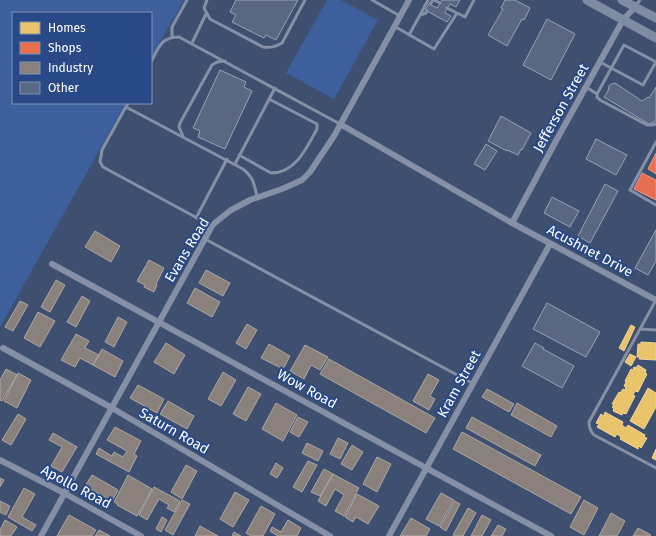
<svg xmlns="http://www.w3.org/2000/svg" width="656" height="536" viewBox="0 0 656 536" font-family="'Fira Sans',sans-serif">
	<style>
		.green { fill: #3d5f9c }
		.homes { fill: #e9c46a; stroke: #f0d697 }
		.shops { fill: #e76f51; stroke: #ee9a85 }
		.industry { fill: #8a817c; stroke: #ada7a3 }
		.building { fill: #596782; stroke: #98a2b4 }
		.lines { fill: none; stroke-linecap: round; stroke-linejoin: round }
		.service { stroke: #8590a6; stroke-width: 3 }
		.minor { stroke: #8590a6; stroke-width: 6 }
		.secondary { stroke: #7f8ba2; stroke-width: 9 }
		.labels { text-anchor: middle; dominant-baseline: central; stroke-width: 4; stroke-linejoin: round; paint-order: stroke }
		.street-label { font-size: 14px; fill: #fff; stroke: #284986 }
	</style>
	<rect width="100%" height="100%" fill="#3e4f70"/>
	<path class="green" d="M0 0H184L151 58V13H13V103H126L0 327Z
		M327 0H341L378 20 334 99 286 73Z"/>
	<path class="homes" d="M631 325 635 327 624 351 619 348Z
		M641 342 656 343V360L639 359 640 357H637L638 344H641Z
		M630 354 636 357 631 366 625 362Z
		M638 365 646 370 645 373 647 374 638 392 635 391 633 395 635 396 626 414 623 413 622 415 613 411 614 408 612 407 614 405 612 404 619 392 620 393 623 389 625 390 626 387 624 386 626 382 625 381 631 369 633 370 634 367 636 368Z
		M648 388 656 393V407L644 429 630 421Z
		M605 412 623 422 622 425 626 428 628 425 645 435 644 437 647 438 641 448 639 446 638 449 620 439 621 437 617 434 615 437 597 427 599 424 596 423 601 414 604 416Z
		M656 449V460L652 458Z"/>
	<path class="shops" d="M656 153V174L648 169Z
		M642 173 656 180V200L634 189Z"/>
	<path class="industry" d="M95 231 120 246 111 262 85 247Z
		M149 260 164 268 156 284 157 285 154 292 144 287 145 285 137 281Z
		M206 270 230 283 223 296 199 283Z
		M56 280 65 285 50 312 41 307Z
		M195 288 220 302 212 317 187 303Z
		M82 296 90 301 76 327 67 322Z
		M20 301 28 305 13 331 5 327Z
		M38 312 55 321 40 347 24 338Z
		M118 317 127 322 114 347 105 342Z
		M247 324 257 330 246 349 236 343Z
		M76 334 89 341 85 348 99 355 93 365 80 358 75 367 61 360Z
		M166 343 185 355 174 374 154 362Z
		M269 344 290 356 283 369 261 358Z
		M305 345 328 357 320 370 311 365 304 379 290 371Z
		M102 349 123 361 115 377 93 365Z
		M329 359 435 418 426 433 320 374Z
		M6 369 17 375 2 401 0 400V380Z
		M223 372 236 380 221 406 208 399Z
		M18 373 31 380 17 408 4 401Z
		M428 374 439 380 430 396 435 399 429 410 413 401Z
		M138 385 164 399 157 413 130 398Z
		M248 387 261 394 246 421 233 414Z
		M487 389 514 404 509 412 482 397Z
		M168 401 194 416 187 429 160 414Z
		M276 403 297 415 283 441 262 429Z
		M517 403 557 426 551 437 511 415Z
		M18 414 26 419 11 445 2 440Z
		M298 417 308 422 299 437 290 432Z
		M472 417 541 455 535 466 466 428Z
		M115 427 141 441 134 454 137 456 129 472 96 454 99 448 112 456 114 452 123 457 127 451 107 440Z
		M462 432 581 497 571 514 453 449Z
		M53 433 77 447 62 472 51 466 62 447 49 440Z
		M338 438 348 443 340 459 330 454Z
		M307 443 323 451 318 461 302 453Z
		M352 445 363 452 352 470 341 464Z
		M377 457 391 464 377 492 363 484Z
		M308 461 317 465 302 492 293 487Z
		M276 463 283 468 277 478 270 474Z
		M186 465 197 471 182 499 171 492Z
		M324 469 333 474 320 496 311 492Z
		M333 474 359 488 344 516 335 511 344 495 335 489 326 506 318 501Z
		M92 475 118 490 112 501 85 486Z
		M128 475 152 489 137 516 117 505 118 504 114 502Z
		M0 478 4 480 0 487Z
		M154 487 180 501 174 512 167 508 169 505 159 499 147 520 139 515Z
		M24 488 35 494 22 517 36 525 32 531 8 517Z
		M235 492 249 500 233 527 220 519Z
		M441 493 454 500 439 526 426 519Z
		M357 494 379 506 368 524 356 517 353 522 345 517Z
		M182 500 190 504 173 535 165 530Z
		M584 500 598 508 584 535 570 527Z
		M0 501 10 506 6 515 0 512Z
		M455 501 460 504 446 531 440 527Z
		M261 506 275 514 263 536H251L246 533Z
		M468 508 476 513 463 536H454L453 535Z
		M611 513 625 521 617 536H599Z
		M69 515 96 530 92 536H57Z
		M482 515 491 520 482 536H471Z
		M162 517 167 520 161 532 156 529Z
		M411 518 430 529 426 536H400Z
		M5 520 17 527 11 536H0V530Z
		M288 520 301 528 297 536H278L270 531 272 527 281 532Z
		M498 525 506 529 502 536H491Z
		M200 526 218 536H195Z
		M638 528 651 535 650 536H633Z
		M99 530 110 536H95Z
		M234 532 241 536H232Z"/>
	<path class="building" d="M236 0H298L276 40 266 35 264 38 232 22 236 15 230 12Z
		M442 0H460L456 7 450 4 447 8 445 13 451 16 447 22 425 10 429 4 437 8Z
		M505 0H515L530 8 524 20 522 19 507 46 488 35 503 9 501 8Z
		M547 19 575 34 551 80 523 65Z
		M220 70 246 82 244 87 252 91 225 149 198 137 200 131 193 128Z
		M615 83 642 101 648 97 649 98 656 87V121L649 124 604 97 608 91 609 86 612 84Z
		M501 116 531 133 522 150 521 149 518 155 507 150V151L488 141Z
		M596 139 627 155 616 175 586 159Z
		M486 144 497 151 485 170 474 164Z
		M605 184 618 191 590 243 578 236Z
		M552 197 579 211 570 227 544 213Z
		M656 230V261L648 275 635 268Z
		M547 303 600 332 586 357 533 329Z
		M535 343 544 348 543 349 574 366 562 388 522 366Z"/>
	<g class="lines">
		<path class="service" d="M207 0 204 8 210 19 263 47C271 48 275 47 282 43L305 0
			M372 0 400 16
			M434 0 440 3
			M430 4 433 0
			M636 5 640 0
			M427 11 426 13 420 15 428 0
			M457 13 465 17 474 0
			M394 26 434 49 457 13 447 8
			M409 35 420 15
			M172 37V27L187 0
			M192 43 206 14
			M151 62C159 47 161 37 179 37L340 124
			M600 62 643 85 656 62
			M586 87 597 94 624 45 656 62
			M597 94V97L600 100 647 125H652L656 124
			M128 103 102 150 100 162 103 167 212 226
			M126 107 243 169C254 178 254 184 257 197
			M183 136 179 127 180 123 212 65 217 62 225 61
			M656 142 630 190 656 205
			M239 155 271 173C296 173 307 147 317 129V124L269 99
			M235 164 275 88
			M196 218 227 159
			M205 239 472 383
			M656 300 589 422C589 428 590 431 594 435L656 468
			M641 329 656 330"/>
		<path class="minor" d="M340 124 512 223 656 300
			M512 223 557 139 623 20 635 7
			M52 264 551 536
			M3 348 112 408 330 536
			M0 460 64 493 141 536
			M41 536 212 226 216 222 231 210 250 200 282 189 302 180 310 172 334 136 409 0
			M389 536 550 244"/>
		<path class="secondary" d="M587 0 656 38
			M622 0 656 18"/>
	</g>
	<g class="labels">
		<g class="street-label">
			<text transform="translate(561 108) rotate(-61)">Jefferson Street</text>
			<text transform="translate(187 250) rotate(-59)">Evans Road</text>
			<text transform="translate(590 251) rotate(28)">Acushnet Drive</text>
			<text transform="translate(459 384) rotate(-61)">Kram Street</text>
			<text transform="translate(307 389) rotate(29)">Wow Road</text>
			<text transform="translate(174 431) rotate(30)">Saturn Road</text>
			<text transform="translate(76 487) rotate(28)">Apollo Road</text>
		</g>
	</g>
	<rect x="12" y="12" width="140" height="92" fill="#284986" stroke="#7e92b6"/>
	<rect x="20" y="22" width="20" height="12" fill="#e9c46a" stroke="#7e92b6"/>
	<text x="48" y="32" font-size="12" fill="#ffffff">Homes</text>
	<rect x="20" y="42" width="20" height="12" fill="#e76f51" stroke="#7e92b6"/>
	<text x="48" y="52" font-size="12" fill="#ffffff">Shops</text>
	<rect x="20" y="62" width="20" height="12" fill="#8a817c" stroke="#7e92b6"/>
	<text x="48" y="72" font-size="12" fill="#ffffff">Industry</text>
	<rect x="20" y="82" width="20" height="12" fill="#596782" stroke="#7e92b6"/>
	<text x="48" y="92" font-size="12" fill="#ffffff">Other</text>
</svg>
